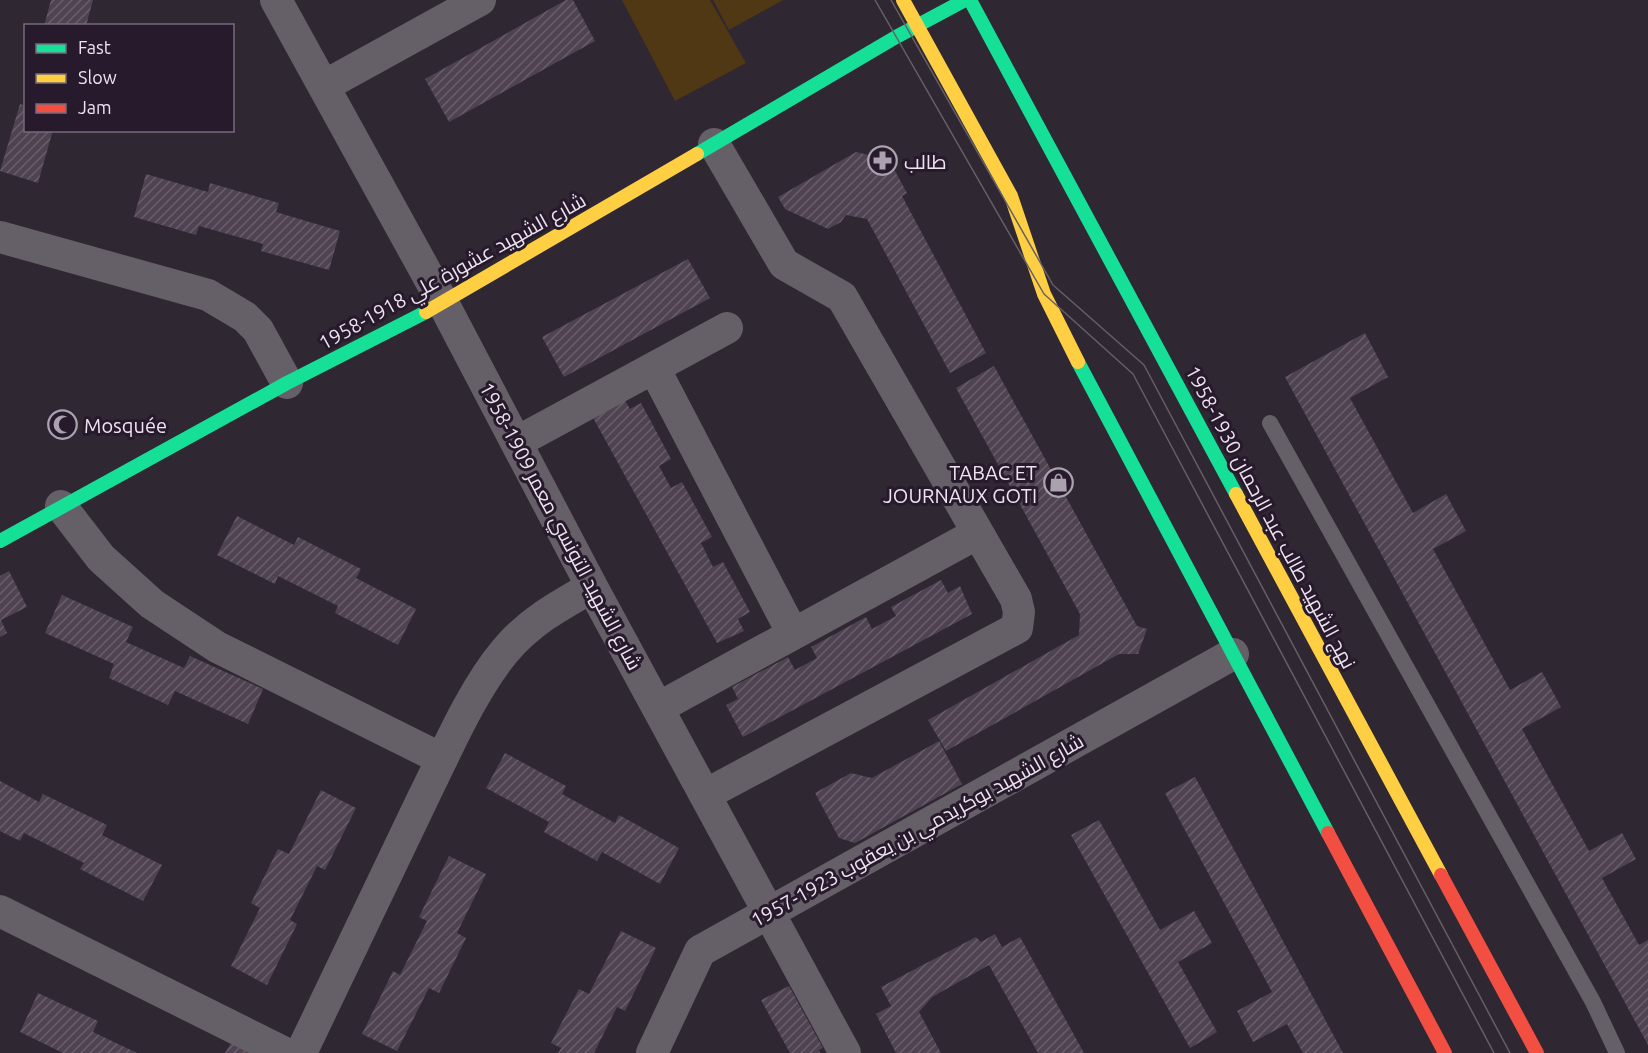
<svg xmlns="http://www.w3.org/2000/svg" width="1648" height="1053" viewBox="0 0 1648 1053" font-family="Ubuntu,Cairo,sans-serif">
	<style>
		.garden { fill: #4f3813 }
		.building { fill: url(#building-hatch) }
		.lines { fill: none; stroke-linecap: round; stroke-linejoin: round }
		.lane { stroke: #655f67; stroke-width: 16 }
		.street { stroke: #655f67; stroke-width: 32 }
		.fast { stroke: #16e098; stroke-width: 14 }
		.slow { stroke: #ffcf43; stroke-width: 14 }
		.jam { stroke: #f24e42; stroke-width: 14 }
		.tram { stroke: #656068; stroke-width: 1.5 }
		.labels { text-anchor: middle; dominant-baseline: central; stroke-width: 6; stroke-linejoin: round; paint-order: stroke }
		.poi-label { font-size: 20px; fill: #ede4f0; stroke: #271a2c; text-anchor: start }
		.street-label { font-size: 20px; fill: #ede4f0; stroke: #271a2c }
	</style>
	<defs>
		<pattern id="building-hatch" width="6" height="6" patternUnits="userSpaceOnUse" patternTransform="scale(1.5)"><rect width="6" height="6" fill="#4f4352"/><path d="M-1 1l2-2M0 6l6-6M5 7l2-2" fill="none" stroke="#695e6b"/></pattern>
	</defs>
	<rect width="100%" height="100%" fill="#2f2732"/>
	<path class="garden" d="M622 0H710L746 63 675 101Z
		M713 0H783L729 30Z"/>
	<path class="building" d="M51 0H93L86 26H44Z
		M566 0H573L595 41 449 122 425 79Z
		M20 104 26 106V130H53L38 183 0 171Z
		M856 152 889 160 907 193 902 196 986 353 950 373 867 219 846 215 841 222 828 229 785 209 778 197Z
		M146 174 208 192 210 183 279 203 276 212 340 231 329 270 261 251 263 244 199 226 196 235 134 217Z
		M688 259 710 298 564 377 542 337Z
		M1365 333 1388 377 1350 398 1413 513 1446 494 1466 531 1433 549 1510 690 1542 672 1561 707 1522 729 1589 851 1622 833 1636 859 1602 878 1639 945 1648 940V1045L1285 377Z
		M994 366 1137 626 1147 629 1138 654H1119L946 751 928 720 1079 635 1080 614 956 388Z
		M623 397 630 409 641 403 671 459 659 466 671 488 682 482 712 537 701 543 713 567 723 562 750 612 738 619 744 631 717 643 591 414Z
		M237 516 294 545 298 537 361 569 356 578 416 609 398 645 335 613 338 606 278 576 275 584 217 555Z
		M9 571 27 607 1 620 7 633 0 637V576Z
		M941 580 948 593 960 586 972 614 743 737 726 705 738 699 732 687 788 657 795 670 817 658 811 647 866 617 872 629 896 616 891 607Z
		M62 595 133 627 126 642 184 668 190 656 263 689 248 724 175 691 168 705 109 678 114 664 45 633Z
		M939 741 962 784 855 843 839 838 815 793 851 773 872 778Z
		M505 753 566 786 562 794 615 823 619 815 679 848 660 884 602 852 597 861 544 832 549 822 486 788Z
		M1195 777 1343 1053H1303L1287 1024 1253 1042 1237 1011 1272 992 1165 793Z
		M0 781 39 802 43 794 107 825 102 835 162 865 143 901 80 869 84 863 24 833 20 841 0 831Z
		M321 790 356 808 325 870 317 866 290 920 297 924 267 985 231 966 260 908 251 903 278 849 289 854Z
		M1099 820 1160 930 1194 911 1212 943 1178 962 1217 1032 1190 1048 1071 835Z
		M449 856 486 874 457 933 466 938 439 993 429 988 397 1051 362 1034 393 971 400 975 427 921 419 917Z
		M621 931 656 948 625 1011 617 1007 594 1053H558L561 1048 551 1043 579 989 589 994Z
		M995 934 1002 947 1020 937 1084 1053H1038L989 965 932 997 919 1012 941 1053H896L876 1014 891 1006 881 987 976 937 981 942Z
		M789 986 823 1048 819 1050 820 1053H790L761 1000Z
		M38 993 98 1021 93 1032 137 1053H63L20 1032Z
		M234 1038 264 1053H225Z"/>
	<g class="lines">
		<path class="lane" d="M1270 423 1593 1002 1617 1053"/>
		<path class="street" d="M276 0 443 303 592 587 845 1053
			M324 86 480 0
			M0 237 208 295 245 317 258 330 287 383
			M654 368 793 634
			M517 442 727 328
			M61 506 101 558 152 604 217 647 442 759
			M658 708 978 533
			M705 795 1017 628 1019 612 1016 599 842 297 784 264 714 144
			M0 911 285 1053
			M301 1053C341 968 382 883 423 798 446 752 472 690 505 651 529 622 560 605 592 587
			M652 1053 700 951 1233 654"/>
		<path class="fast" d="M970 0 1236 494
			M697 154 896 37 965 0
			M1078 362 1328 833
			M0 541 287 383 426 312"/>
		<path class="slow" d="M903 0 1011 196 1044 294 1078 362
			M426 312 697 154
			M1236 494 1441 875"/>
		<path class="jam" d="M1328 833 1445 1053
			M1441 875 1537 1053"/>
		<path class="tram" d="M875 0 1044 294 1133 374 1494 1053
			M891 0 1053 285 1144 365 1510 1053"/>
	</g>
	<defs>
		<symbol id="pharmacy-ring" viewBox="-11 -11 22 22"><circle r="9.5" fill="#271a2c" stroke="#aaa2ae" stroke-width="1.5"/><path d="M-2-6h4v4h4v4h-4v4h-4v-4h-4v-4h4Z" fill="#aaa2ae"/></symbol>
		<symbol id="mosque-ring" viewBox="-11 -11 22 22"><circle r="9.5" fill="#271a2c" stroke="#aaa2ae" stroke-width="1.5"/><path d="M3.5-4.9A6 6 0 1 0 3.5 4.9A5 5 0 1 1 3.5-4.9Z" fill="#aaa2ae"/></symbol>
		<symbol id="shop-ring" viewBox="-11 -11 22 22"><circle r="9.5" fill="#271a2c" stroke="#aaa2ae" stroke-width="1.5"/><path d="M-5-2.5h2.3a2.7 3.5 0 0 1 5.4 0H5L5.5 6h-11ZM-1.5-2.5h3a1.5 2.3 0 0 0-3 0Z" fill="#aaa2ae"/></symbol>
	</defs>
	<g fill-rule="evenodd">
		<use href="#pharmacy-ring" x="866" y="144" width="33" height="33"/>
		<use href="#mosque-ring" x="46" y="408" width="33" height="33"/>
		<use href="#shop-ring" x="1042" y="466" width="33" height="33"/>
	</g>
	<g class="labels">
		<g class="poi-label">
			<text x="904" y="161">طالب</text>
			<text x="84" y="425">Mosquée</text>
			<text x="1037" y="472" text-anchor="end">TABAC ET<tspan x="1037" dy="23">JOURNAUX GOTI</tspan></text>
		</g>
		<g class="street-label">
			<text transform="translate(452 271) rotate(-29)">شارع الشهيد عشورة علي 1918-1958</text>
			<text transform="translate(1271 517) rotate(62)">نهج الشهيد طالب عبد الرحمان 1930-1958</text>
			<text transform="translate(561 526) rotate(62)">شارع الشهيد التونسي معمر 1909-1958</text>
			<text transform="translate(917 830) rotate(-29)">شارع الشهيد بوكريدمي بن يعقوب 1923-1957</text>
		</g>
	</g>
	<rect x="24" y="24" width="210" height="108" fill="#271a2c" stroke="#766b7a" stroke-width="1.5"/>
	<rect x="36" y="44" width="30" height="9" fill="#16e098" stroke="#766b7a" stroke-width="1.5"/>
	<text x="78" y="54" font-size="18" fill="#ede4f0">Fast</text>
	<rect x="36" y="74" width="30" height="9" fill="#ffcf43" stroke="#766b7a" stroke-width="1.5"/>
	<text x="78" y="84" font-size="18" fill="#ede4f0">Slow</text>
	<rect x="36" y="104" width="30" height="9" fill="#f24e42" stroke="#766b7a" stroke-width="1.5"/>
	<text x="78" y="114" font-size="18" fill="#ede4f0">Jam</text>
</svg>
